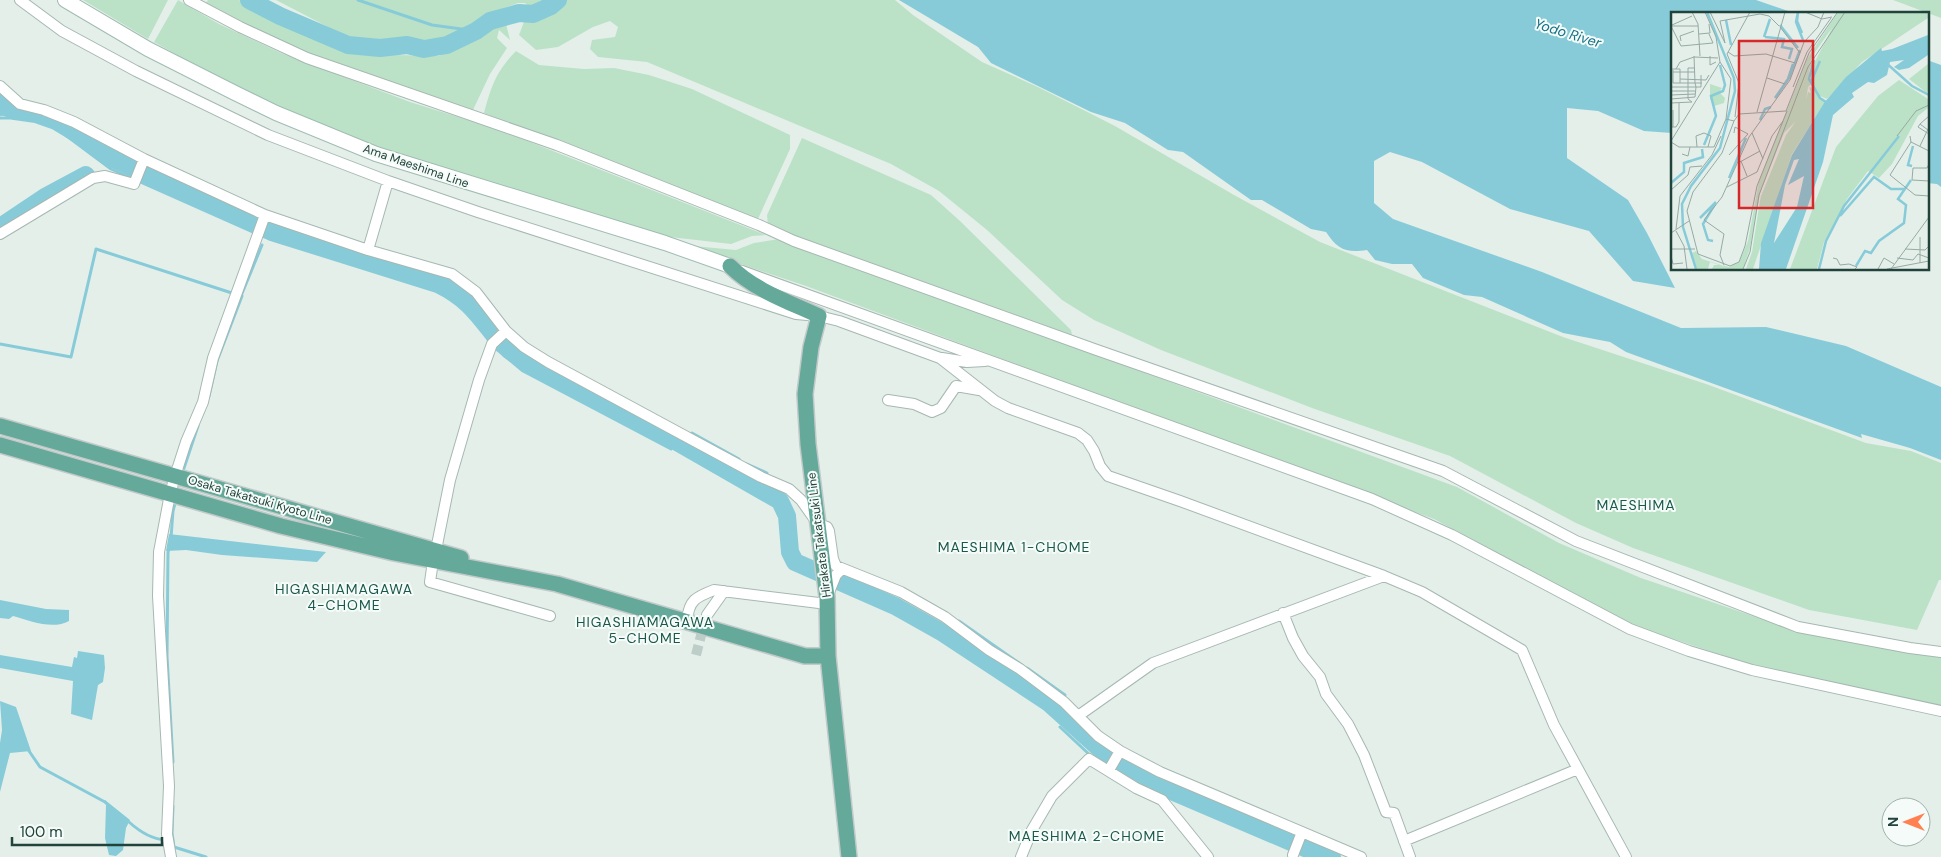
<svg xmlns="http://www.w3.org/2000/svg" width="1941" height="857" viewBox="0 0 1941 857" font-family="'DM Sans',sans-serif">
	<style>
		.green { fill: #bbe2c7 }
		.water { fill: #87cbd9 }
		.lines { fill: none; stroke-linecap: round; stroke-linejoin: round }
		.stream { stroke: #87cbd9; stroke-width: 3 }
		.river { stroke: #87cbd9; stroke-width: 18 }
		.street-tunnel { stroke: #bdcdc7; stroke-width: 10; stroke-dasharray: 10 5; stroke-linecap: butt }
		.street-casing { stroke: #a6b8b2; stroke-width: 12 }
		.secondary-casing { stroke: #a1bcb3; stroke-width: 16 }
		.primary-casing { stroke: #c1cac8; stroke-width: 18 }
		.street { stroke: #fff; stroke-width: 10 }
		.secondary { stroke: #fff; stroke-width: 14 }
		.primary { stroke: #64a999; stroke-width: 15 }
		.labels { text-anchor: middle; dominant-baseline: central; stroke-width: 4; stroke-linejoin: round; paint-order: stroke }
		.street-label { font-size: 12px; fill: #21433b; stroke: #f5fbf8 }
		.water-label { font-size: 14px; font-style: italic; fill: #147186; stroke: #f5fbf8 }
		.neighbourhood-label { font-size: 14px; letter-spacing: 1px; fill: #1a584a; stroke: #f5fbf8 }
		.inset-river { fill: none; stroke: #87cbd9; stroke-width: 2.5 }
		.inset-road { fill: none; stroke: #96aaa4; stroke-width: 1 }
		.view { fill: #d62828; fill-opacity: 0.15; stroke: #d62828; stroke-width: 2.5 }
		.inset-edge { fill: none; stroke: #21433b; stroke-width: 2.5 }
	</style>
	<rect width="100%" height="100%" fill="#e4efea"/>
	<path class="green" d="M83 0H168L148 39Z
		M178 0 219 24 281 53 410 102 497 129 766 235 752 236 731 244 653 235 384 150 297 117 215 76 154 42Z
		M208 0H239L291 27 348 48 395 55 439 56 477 38 495 20H505L510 40 499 30 497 38 507 48 490 74 473 110 323 59 262 33 206 3Z
		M276 0H552L531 9 525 3H518L485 15 459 36 431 48 406 39 355 41Z
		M565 0H895L913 15 982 62 1038 87 1115 126 1234 195 1320 242 1563 337 1706 384 1866 443 1911 451 1941 463V580H1939L1917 630 1809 610 1633 548 1576 523 1450 456 1312 408 1161 350 1094 320 1062 300 987 230 939 191 891 164 647 62 598 57 590 49 592 40 615 37 618 27 610 21 593 27 558 47 536 50 519 35 525 19 549 15Z
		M1893 0H1941V18Z
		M516 51 539 65 584 69 614 68 649 75 692 89 790 135V149L757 221 484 113C491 87 496 71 516 51Z
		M802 138 931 195 960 221 1071 330 1072 335 768 227 767 215Z
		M779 239 1457 487 1559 543 1641 578 1771 622 1845 640 1941 657V706L1758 667 1637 627 1434 519 806 286 683 245 736 250 754 243Z"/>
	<path class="water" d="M899 0H1756L1797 14H1672V133L1644 131 1598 111 1567 108V158L1628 200 1647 233 1675 288 1633 281 1589 231 1510 209 1422 162 1390 152 1374 161V203L1393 219 1542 272 1681 328 1766 327 1846 346 1941 387V460L1910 448 1861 434 1862 438 1626 352 1610 342 1563 333 1482 297 1464 295 1423 278 1412 264H1392L1375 260 1367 250C1346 253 1338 250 1326 232L1311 229 1262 200H1251L1183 152 1168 150 1125 123 1091 112 991 63 978 47Z
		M1927 60 1941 65V187L1937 184 1927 183Z
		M0 93 17 108 16 115 0 116Z
		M169 534 326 552 317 562 222 555 186 550 166 551Z
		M0 600 46 609 69 610V621C53 630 30 621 13 616L9 619 0 618Z
		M78 651 104 655 105 668 103 682 98 685 92 720 71 714 73 681 0 668V655L72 667 74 657 77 658Z
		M0 701 16 707 31 751 10 753 0 792V743L2 730Z
		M105 800 130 820 126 828 123 850 116 856 109 855 105 838 106 805 104 803Z"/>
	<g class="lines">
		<path class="stream" d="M358 0 432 25 476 31
			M0 118H22L34 120 56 128 111 169 269 239 435 291C463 305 471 318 490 342
			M241 296 262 245
			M0 344 71 357 96 249 235 294
			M494 347 523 371 671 449
			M209 396 217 361 242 296
			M692 433 739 459
			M747 464 767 473
			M182 474 198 426
			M171 538 173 511 176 500
			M169 547 168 553 167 656 173 762
			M959 621 1022 665
			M1027 668 1065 695
			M1060 727 1091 756
			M29 751 40 767 105 802
			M1162 795 1307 857
			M173 806 172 833 174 847 206 857
			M129 822C139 831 151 839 165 840"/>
		<path class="river" d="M249 0 280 16 348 45 380 48 407 45 424 49 447 45 476 31 490 21 519 13 533 14 551 6 558 0
			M0 104 15 111 36 114 56 121 81 136 107 156 269 229 439 282 467 300 509 350 528 363 656 430 780 501 787 516 790 552 795 562 895 606 943 633 1049 703 1109 757 1134 773 1332 857
			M0 227 45 197 86 175"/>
		<path class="street-tunnel" d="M696 655 705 620"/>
		<defs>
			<path id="street" d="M20 0 62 31 136 71 268 135 388 181 478 212 796 314 819 316 839 321 940 358 995 401 1008 408 1078 433 1087 440 1094 451 1100 466 1108 476 1180 501 1384 576 1422 592 1522 650 1554 725 1626 857
				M189 0 240 27 307 58 557 145 759 225 794 241 1094 349 1443 471 1576 541 1798 627 1910 648 1941 652
				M0 86 20 104 44 110 74 122 144 159 265 215 368 250 452 274 476 292 506 331 524 347 548 362 761 477 789 489 801 500 818 524 827 527 829 531 833 559 836 566 901 592 945 617 989 650 1020 669 1064 702 1098 736 1120 751 1160 772 1361 857
				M0 234 93 178 105 176 134 184 144 159
				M368 250 388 181
				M742 271 1372 499 1452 535 1630 629 1689 651 1752 670 1941 711
				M942 358 967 362 985 361
				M888 400 914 404 932 412 941 408 956 386 979 390
				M436 550 450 480 479 380 492 344 506 331
				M433 561 430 582 550 616
				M828 595 836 575 841 570
				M1283 613 1293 638 1303 656 1320 677 1326 694 1348 724 1364 755 1386 812 1394 813 1410 857
				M707 615 724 591
				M687 620C689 600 696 597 714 590L827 604
				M1078 716 1153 663 1384 576
				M1109 770 1120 751
				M1404 841 1578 769
				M1293 855 1302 832
				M171 857 167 834 169 786 158 596 159 552 170 494 175 476 186 442 203 402 213 358 265 215
				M1021 857 1032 830 1052 796 1089 759 1136 788 1162 800 1208 857"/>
			<path id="secondary" d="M65 0 148 49 235 93 276 113 376 154 665 243 730 266"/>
			<path id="primary" d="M730 266C754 290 789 302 819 316L811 347 805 394 808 444 827 597 828 656 849 857
				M0 426 461 558
				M0 445 281 526 394 553 557 584 805 656H828"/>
		</defs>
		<use href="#street" class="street-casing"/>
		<use href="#secondary" class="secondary-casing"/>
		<use href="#primary" class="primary-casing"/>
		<use href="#street" class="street"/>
		<use href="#secondary" class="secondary"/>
		<use href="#primary" class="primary"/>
	</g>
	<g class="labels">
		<g class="street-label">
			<text transform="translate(416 166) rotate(19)">Ama Maeshima Line</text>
			<text transform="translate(260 500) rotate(16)">Osaka Takatsuki Kyoto Line</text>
			<text transform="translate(819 535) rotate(-97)">Hirakata Takatsuki Line</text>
		</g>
		<g class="water-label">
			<text transform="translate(1568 33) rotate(17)">Yodo River</text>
		</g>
		<g class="neighbourhood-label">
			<text x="1636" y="505">MAESHIMA</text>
			<text x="1014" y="547">MAESHIMA 1-CHOME</text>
			<text x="344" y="589">HIGASHIAMAGAWA<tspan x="344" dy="16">4-CHOME</tspan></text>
			<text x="645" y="622">HIGASHIAMAGAWA<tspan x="645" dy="16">5-CHOME</tspan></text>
			<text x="1087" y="836">MAESHIMA 2-CHOME</text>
		</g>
	</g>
	<g transform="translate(1671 12)">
		<rect width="258" height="258" fill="#e4efea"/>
		<path d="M167 0H257V6L191 50 156 87 147 83 154 90 121 142 82 257H75L81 240 88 195 92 198 88 194 90 184 115 123 125 109 113 121 89 181 79 236 72 257H41L43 253H48L39 250 37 257H26L21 241 25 239 31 247 50 253 53 255 51 253 58 255 68 250 77 229 88 169 136 47ZM161 16 152 34 139 59 142 76 138 75 140 81 137 80 135 88 137 75 140 72 138 59 143 47 137 56 123 95 142 43ZM257 52V79L256 81 238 67ZM228 68 257 87V96L247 104 221 152 208 166 197 159 176 187 153 230 146 257H119L165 135 207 84ZM39 72 51 76 48 80 54 86 53 91 43 94 39 87Z" fill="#bbe2c7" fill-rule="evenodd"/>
		<path d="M257 23V43L238 56 228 58 223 55 233 48 219 50 216 63 203 71 197 70 181 81 183 85 162 103 152 150 115 257H88L90 231 121 143 153 91 175 65 210 36 211 39 221 37ZM128 147 117 173 133 164 126 195 103 231 114 173 123 148Z" fill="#87cbd9" fill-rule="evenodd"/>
		<path class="inset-river" d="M127 0 125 10 132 28M127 0 126 9 131 21M55 8 60 33M109 13 127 36M93 25 99 7M94 25 113 27 111 35 121 37 118 47M143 48 138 67 149 86 158 92M214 50 241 74 258 83M140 70 149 49M105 85 118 66 129 38M104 86 117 67 122 52M89 108 94 97 100 95M33 133 45 104 40 84 52 79 54 73 49 53M241 154 237 153 242 134M58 166 75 126M0 171 13 160V151L32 145 31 137M169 204 203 165 220 177H233M29 206 45 190M42 229 37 228 32 212 44 192M185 254 194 239 200 241 208 229 233 211 235 193 227 187 240 168M25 257 12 215 11 192 20 174 49 136 64 79 63 66 36 0M148 257 155 229 173 194 228 124"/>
		<path class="inset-road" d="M21 0 27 12 29 44M34 0 45 25 49 50 60 67 55 107M39 0 54 31M134 0 151 7 161 5M1 13 21 4M0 14 10 34 42 31 38 22M1 14H27M109 15 129 41M28 22 39 21 38 12M10 29 9 24 23 19M54 31 49 9 89 2 98 4 108 14M57 40 63 44 95 42 124 51M23 44 24 71H31M39 44V53L45 50M0 57H9V71H24L25 75M5 57 9 50 23 45 47 46M2 58V71H9M2 60H24M96 66 114 72M9 67 35 68 38 63M0 75H30V63M122 75 136 40 160 6M0 79H24M0 83 24 82M0 87 24 85 25 75M0 91 21 90 17 87V56H24M86 100 114 0M64 105 68 71 56 42 79 0M63 109 51 141 22 180 16 199 27 242 59 254 68 250 74 234 86 174 116 99M249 112 247 115 258 122M0 115H5L8 110V91M2 115V98M257 118 249 112 258 104M81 121 92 147M226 124 245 99 258 93M239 124 240 130 258 139M0 129 49 50M0 130 8 135H43L55 107 63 109 68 102 115 99 138 41 166 1M240 130 219 163 244 183 258 184M249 134 258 115M26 135 25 124 33 121 40 124 37 135M11 142 17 144 19 135M58 143 77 122 64 115 63 121M70 149 76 164M67 151 89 139M258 152 256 156H242L241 168 258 169M56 175 86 160 101 124 112 109M0 178 17 163 19 155 31 154M5 217 9 184 41 143 50 124M5 219 13 234 16 257M0 221 18 209M0 237H24M234 237 254 238 258 234M0 244 2 252 12 251M162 246 166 247 169 253 178 252 186 255 184 257M226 246 242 248 247 242 258 246M249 251V225M53 253 49 243 53 222 33 208 51 185 78 125 119 68 133 30 147 15 153 0M72 257 79 240 88 183 137 55 174 0M207 257 213 246 223 252M216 257 258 249M220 257 258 205"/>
		<path class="view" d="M68 29H142V196H68Z"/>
		<rect width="258" height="258" class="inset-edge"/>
	</g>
	<g transform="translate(1906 822) rotate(270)"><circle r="24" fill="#f5fbf8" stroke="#a0b1ac"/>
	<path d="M0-4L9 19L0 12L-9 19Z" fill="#ff8152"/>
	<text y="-8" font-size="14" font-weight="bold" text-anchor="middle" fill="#21433b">N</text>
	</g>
	<path d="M12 837v8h150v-8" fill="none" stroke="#21433b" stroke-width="2.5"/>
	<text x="20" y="837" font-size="15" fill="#21433b" stroke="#f5fbf8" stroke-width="4" paint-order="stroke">100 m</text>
</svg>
